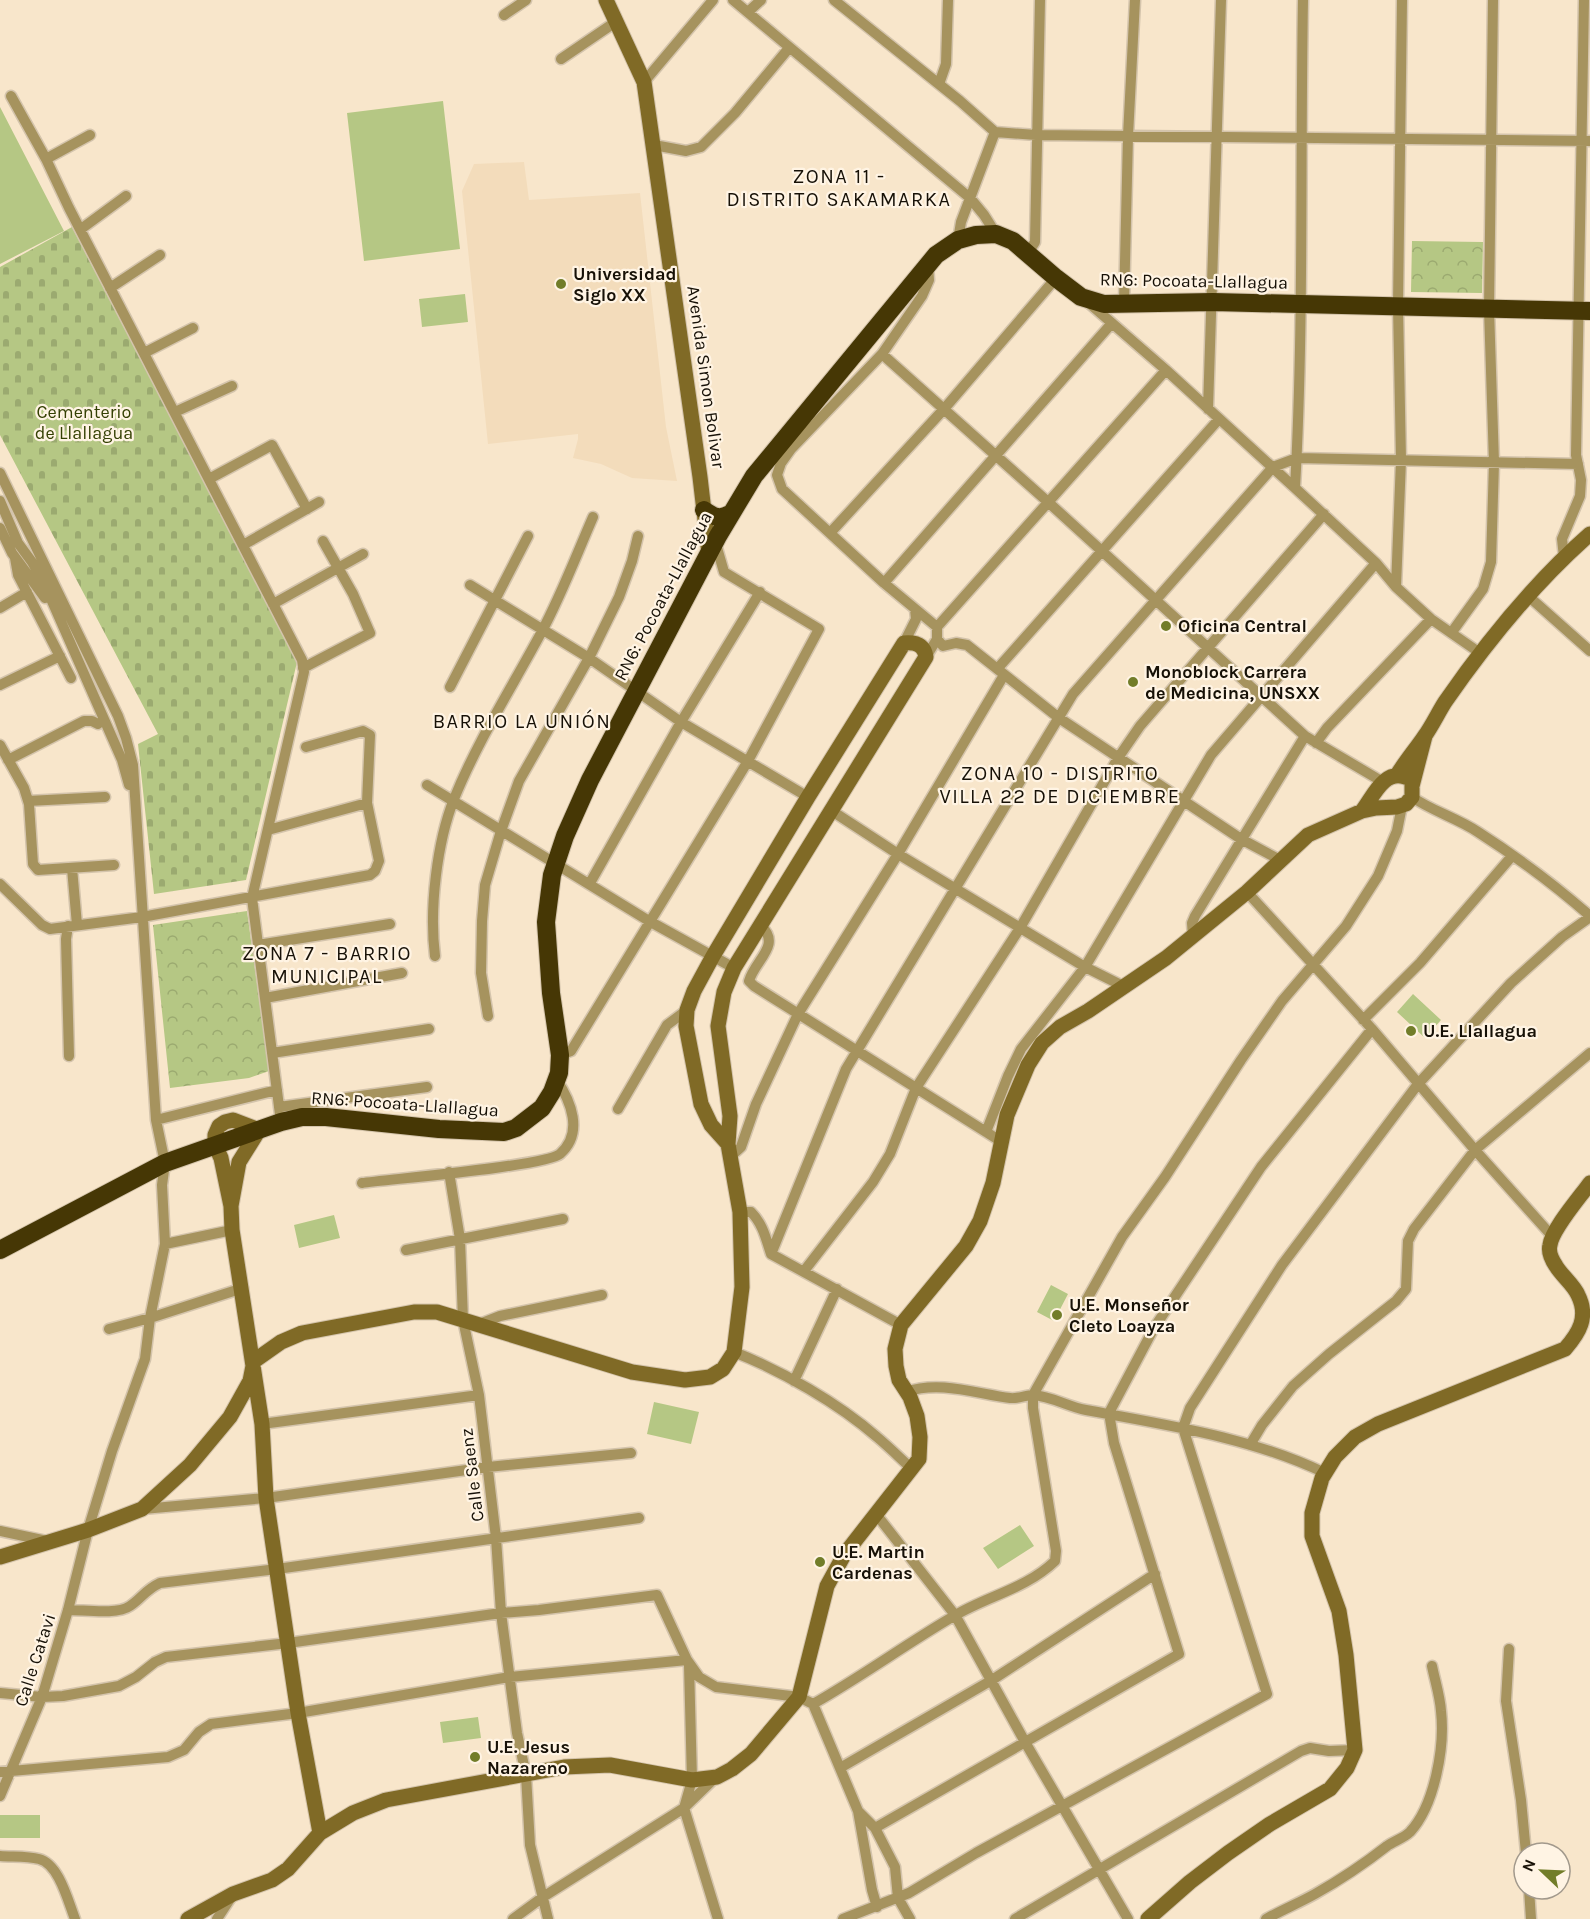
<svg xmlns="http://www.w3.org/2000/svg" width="1590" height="1919" viewBox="0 0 1590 1919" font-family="Karla,sans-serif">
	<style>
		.built { fill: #f3dcbb }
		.cemetery { fill: url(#cemetery-stones) }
		.park { fill: url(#park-crowns) }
		.garden { fill: #b5c784 }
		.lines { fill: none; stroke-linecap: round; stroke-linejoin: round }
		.street-casing { stroke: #d4c4ac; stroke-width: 13 }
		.secondary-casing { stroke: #d4c4ac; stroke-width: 17 }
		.highway-casing { stroke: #d4c4ac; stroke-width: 20 }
		.street { stroke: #a6935e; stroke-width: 10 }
		.secondary { stroke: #806a26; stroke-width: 15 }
		.highway { stroke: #463705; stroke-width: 18 }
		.poi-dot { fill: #727d29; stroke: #fff4e4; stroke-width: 2 }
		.labels { text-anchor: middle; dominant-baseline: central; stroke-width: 4.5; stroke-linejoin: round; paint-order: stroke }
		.poi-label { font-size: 18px; font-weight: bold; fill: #171107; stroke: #fff4e4; text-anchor: start }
		.street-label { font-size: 18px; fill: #171107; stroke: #fff4e4 }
		.park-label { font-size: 18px; fill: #344003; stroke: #fff4e4 }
		.neighbourhood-label { font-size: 20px; letter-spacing: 1.5px; fill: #171107; stroke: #fff4e4 }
	</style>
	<defs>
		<pattern id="cemetery-stones" width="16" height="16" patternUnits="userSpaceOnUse" patternTransform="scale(1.5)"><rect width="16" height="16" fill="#b5c784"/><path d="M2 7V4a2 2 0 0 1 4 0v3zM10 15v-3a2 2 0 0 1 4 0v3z" fill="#9baa70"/></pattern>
		<pattern id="park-crowns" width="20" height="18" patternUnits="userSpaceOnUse" patternTransform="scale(1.5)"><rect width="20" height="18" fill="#b5c784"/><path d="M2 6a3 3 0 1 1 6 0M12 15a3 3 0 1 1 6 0" fill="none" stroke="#9baa70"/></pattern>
	</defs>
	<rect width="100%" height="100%" fill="#f8e6cb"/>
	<path class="built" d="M524 162 529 200 640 193 666 427 677 481 632 478 601 464 573 458 578 439V434L488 444 462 191 474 164Z"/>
	<path class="cemetery" d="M72 227 297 662 246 880 154 894 138 744 158 734 0 435V267Z"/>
	<path class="park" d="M1412 241 1483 242 1482 293 1411 292Z
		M247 911 269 1071 249 1078 170 1088 153 925Z"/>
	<path class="garden" d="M443 101 460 249 364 261 347 113Z
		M0 107 64 231 0 264Z
		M465 294 468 322 422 327 419 299Z
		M1413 994 1441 1020 1425 1038 1397 1012Z
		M334 1215 340 1238 299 1248 294 1225Z
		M1051 1285 1068 1294 1054 1321 1037 1312Z
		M654 1402 699 1412 691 1444 647 1434Z
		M1020 1525 1034 1546 998 1569 983 1548Z
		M478 1717 481 1738 443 1743 440 1722Z
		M0 1815H40V1838H0Z"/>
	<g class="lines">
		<defs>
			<path id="street" d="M733 0 970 198 984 215 996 234
				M834 0 960 101 995 132 1036 135 1590 141
				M748 12 761 0
				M504 15 526 0
				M561 59 617 21
				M644 82 713 0
				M939 84 946 64 948 0
				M11 96 46 159 69 208 302 660 304 672 252 898 281 1122
				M654 145 686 151 701 147 735 113 789 48
				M46 159 90 135
				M81 229 126 196
				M958 240 961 222 995 132
				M1028 253 1035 242 1040 0
				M928 265 929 280 922 296 882 354 791 449 781 463 777 475 782 489 884 583 937 627
				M110 288 160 255
				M1090 304 1166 370 1295 488 1376 563 1396 587 1431 619 1480 653
				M1124 304 1128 136 1135 0
				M144 353 193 328
				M882 354 1048 502 1305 736 1383 782
				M1208 409 1221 0
				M175 412 232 386
				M0 473 118 716 126 738 133 765 156 1120 165 1163 162 1185 165 1244 150 1318 145 1359 112 1451 88 1530 68 1610 42 1697 0 1796
				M209 479 272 445 307 509
				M1295 488C1304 325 1300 163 1303 0
				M0 501 18 543 32 562 44 583 122 760 129 785
				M0 528 12 553 45 598
				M830 533 944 409 1056 278
				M243 545 319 502
				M1564 557 1562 539 1580 496 1581 480 1576 455 1584 0
				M15 558 18 575 71 678
				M884 583 1112 323
				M470 585 589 658 681 722 808 797
				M1396 587 1401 460 1398 306 1402 0
				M1527 595 1590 651
				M273 604 363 554
				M0 608 27 592
				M1452 632 1483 589 1491 562 1494 463 1489 309 1493 0
				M937 639 943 646 956 643 967 645 1059 718 1241 839 1280 860
				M904 643 916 619 915 609
				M926 657 937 639V627L1166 370
				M303 668 370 633 353 594 323 541
				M998 668 1219 419
				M0 685 60 656
				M450 687 528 536
				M1316 743 1327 728 1431 619
				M0 745 24 788 29 804 33 864 38 870 114 865
				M8 760 84 721H92L98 724
				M427 785 649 921 734 968
				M1412 797C1432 811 1457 818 1478 832 1517 857 1555 885 1590 916
				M28 801 105 797
				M832 811 898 854 1085 967 1123 986
				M268 830 367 803
				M72 868 77 925
				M590 883 681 722 760 592
				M0 884 42 925 50 929 142 917 370 875 375 871 379 861 367 803 370 735 363 731 306 747
				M1247 892 1372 1029 1475 1150 1552 1236
				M68 926 66 939 69 1056
				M761 926C782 945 755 960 749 981L754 986 1002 1142
				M1193 937 1192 923 1195 916 1305 736
				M258 945 390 924
				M435 956C429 909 437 842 454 799 477 742 512 687 541 633 561 596 576 556 593 517
				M265 998 402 973
				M488 1016 481 973 482 921 485 885 501 831 519 781 589 658 619 597 632 561 638 536
				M1363 1020 1420 963 1512 856
				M272 1053 429 1029
				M560 1055 571 1051 748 761 819 629 724 572 715 541
				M279 1107 427 1087
				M618 1109 667 1025 687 1010
				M156 1120 277 1090
				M986 1132 1008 1076 1021 1049 1085 967 1211 755 1376 563
				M730 1157 741 1147 756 1104 798 1014 898 854 1004 675
				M449 1172 460 1239 463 1320 479 1395 496 1538 501 1613 517 1733 526 1775 530 1845 548 1919
				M362 1183C391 1179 546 1166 560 1154 584 1133 571 1101 556 1079
				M740 1212H751C763 1224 766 1239 771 1254L901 1325
				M165 1244 232 1230
				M406 1250 563 1219
				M771 1254 846 1069 1073 694 1273 467 1297 458 1578 464
				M804 1271 873 1182 890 1154 916 1088 1020 928 1118 758 1140 726 1324 514
				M477 1325 500 1316 602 1295
				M109 1329 150 1318 243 1288
				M734 1352C782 1371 838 1403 877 1437 889 1447 900 1458 911 1468
				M794 1381 837 1289
				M906 1392C940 1380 977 1394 1010 1398 1018 1399 1026 1395 1033 1395 1051 1396 1069 1407 1086 1410 1166 1425 1250 1437 1325 1473
				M262 1424 479 1395
				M1250 1445 1262 1425 1293 1386 1329 1354 1396 1301 1406 1289 1408 1241 1414 1229 1475 1150 1590 1053
				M143 1509 266 1498 488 1467 631 1453
				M876 1514 955 1615 1025 1742 1128 1919
				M0 1531 47 1541
				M68 1610C85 1610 117 1615 130 1606 142 1598 145 1590 160 1583L277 1569 639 1518
				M1509 1649 1506 1701 1521 1800 1526 1853
				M689 1665 692 1780 684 1808 718 1919
				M0 1693 42 1697 63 1696 119 1686 136 1677 155 1662 166 1657 288 1643 501 1613 539 1610 657 1595 687 1660
				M813 1704C861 1677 906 1644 954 1616 987 1596 1026 1589 1055 1561L1056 1551 1033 1408V1395L1122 1237 1165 1177 1241 1060 1282 1001 1346 926 1378 876 1397 831 1402 806
				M840 1768 992 1680 1155 1574
				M0 1772 168 1757 184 1750 199 1732 211 1724 298 1713 510 1677 687 1660 699 1677 716 1687 799 1697 813 1704 858 1811 875 1828 895 1867 898 1898 910 1919
				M858 1811 872 1890 877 1907
				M875 1828 1179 1654 1114 1443 1109 1413 1154 1328 1261 1167 1372 1029
				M0 1856C12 1857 27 1856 39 1859 59 1864 68 1901 75 1919
				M1529 1889 1531 1919
				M217 1919 232 1896
				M513 1919 543 1897 684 1808 716 1777
				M843 1919 909 1893 976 1853 1267 1694 1183 1428 1190 1408 1282 1265 1418 1084 1511 983 1562 937 1590 917
				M1015 1919 1301 1751 1310 1748 1329 1751 1355 1750
				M1266 1919C1282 1910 1299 1903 1315 1894 1340 1880 1364 1864 1387 1846 1394 1841 1404 1838 1410 1832 1435 1805 1445 1746 1441 1711 1440 1696 1435 1681 1432 1666"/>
			<path id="secondary" d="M606 0 644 82 700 477 709 554
				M1397 775C1405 762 1415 750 1424 737 1432 726 1438 713 1445 702 1488 640 1534 583 1590 534
				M1362 811C1373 797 1384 769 1405 777
				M231 1206 239 1162 259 1130 233 1120 225 1122 219 1126 215 1135V1145L221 1158 231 1206 232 1230 262 1424 266 1498 298 1713 320 1833
				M0 1557 88 1530 142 1509 190 1465 230 1417 250 1381 254 1361 281 1342 302 1333 414 1312H437L632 1372 685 1380 710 1377 723 1369 734 1352 742 1287 740 1212 728 1144 730 1116 718 1026 724 992 734 968 926 657C924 644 915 642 904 643L808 797 713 956 694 991 687 1010 686 1026 701 1104 711 1125 728 1144
				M188 1919 233 1894 272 1880 288 1869 320 1833 353 1813 386 1800 564 1767 610 1765 692 1780 717 1777 732 1769 751 1754 799 1697 827 1586 844 1555 919 1459 920 1437 917 1416 910 1397 899 1380 896 1366 895 1349 901 1325 966 1246 980 1221 993 1183 1007 1115 1028 1065 1042 1043 1060 1027 1088 1011 1166 958 1247 892 1308 835 1362 811 1376 808 1397 807 1406 804 1412 797V786L1425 736
				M1148 1919 1190 1882 1228 1853 1270 1824 1330 1789 1347 1768 1355 1750 1346 1655 1339 1611 1312 1536V1513L1322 1478 1335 1457 1355 1437 1378 1424 1565 1349C1579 1333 1589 1317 1578 1295 1574 1285 1562 1276 1556 1266 1552 1260 1548 1252 1550 1245 1552 1229 1580 1197 1590 1183"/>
			<path id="highway" d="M704 510C714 517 719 520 730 514
				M0 1250 165 1163 281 1122 302 1117H326L439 1129 504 1132 516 1128 542 1108 552 1092 559 1073 560 1055 551 993 546 922 552 875 565 836 590 780 718 536 754 476 936 255 958 240 976 235 996 234 1013 241 1056 278 1081 297 1104 304 1213 302 1590 311"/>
		</defs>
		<use href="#street" class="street-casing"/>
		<use href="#secondary" class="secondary-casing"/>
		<use href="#highway" class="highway-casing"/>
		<use href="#street" class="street"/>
		<use href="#secondary" class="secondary"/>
		<use href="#highway" class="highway"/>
	</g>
	<g class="poi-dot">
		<circle cx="561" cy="284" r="6"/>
		<circle cx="1166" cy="626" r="6"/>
		<circle cx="1133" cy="682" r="6"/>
		<circle cx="1411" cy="1031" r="6"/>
		<circle cx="1057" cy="1315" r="6"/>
		<circle cx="820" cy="1562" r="6"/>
		<circle cx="475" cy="1757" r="6"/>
	</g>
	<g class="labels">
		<g class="poi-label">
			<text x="573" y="274">Universidad<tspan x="573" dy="21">Siglo XX</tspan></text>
			<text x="1178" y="626">Oficina Central</text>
			<text x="1145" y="672">Monoblock Carrera<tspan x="1145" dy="21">de Medicina, UNSXX</tspan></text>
			<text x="1423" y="1031">U.E. Llallagua</text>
			<text x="1069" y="1305">U.E. Monseñor<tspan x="1069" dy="21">Cleto Loayza</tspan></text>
			<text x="832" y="1552">U.E. Martin<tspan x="832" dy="21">Cardenas</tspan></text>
			<text x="487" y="1747">U.E. Jesus<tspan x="487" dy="21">Nazareno</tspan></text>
		</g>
		<g class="street-label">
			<text transform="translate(1194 281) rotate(1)">RN6: Pocoata-Llallagua</text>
			<text transform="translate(706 377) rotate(82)">Avenida Simon Bolivar</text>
			<text transform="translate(663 596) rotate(-62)">RN6: Pocoata-Llallagua</text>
			<text transform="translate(405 1104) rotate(4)">RN6: Pocoata-Llallagua</text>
			<text transform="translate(472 1475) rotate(-97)">Calle Saenz</text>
			<text transform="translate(35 1660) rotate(-72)">Calle Catavi</text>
		</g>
		<g class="park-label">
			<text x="84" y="412">Cementerio<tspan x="84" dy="21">de Llallagua</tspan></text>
		</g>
		<g class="neighbourhood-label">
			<text x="839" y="176">ZONA 11 -<tspan x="839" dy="23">DISTRITO SAKAMARKA</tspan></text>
			<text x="522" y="721">BARRIO LA UNIÓN</text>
			<text x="1060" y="773">ZONA 10 - DISTRITO<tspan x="1060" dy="23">VILLA 22 DE DICIEMBRE</tspan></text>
			<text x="327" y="953">ZONA 7 - BARRIO<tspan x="327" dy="23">MUNICIPAL</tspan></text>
		</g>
	</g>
	<g transform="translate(1542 1871) rotate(293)"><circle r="28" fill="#fff4e4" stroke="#a2998c" stroke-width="1.5"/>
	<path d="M0-4.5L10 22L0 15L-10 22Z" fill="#727d29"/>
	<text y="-9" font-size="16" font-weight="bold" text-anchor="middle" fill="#171107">N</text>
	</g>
</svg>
